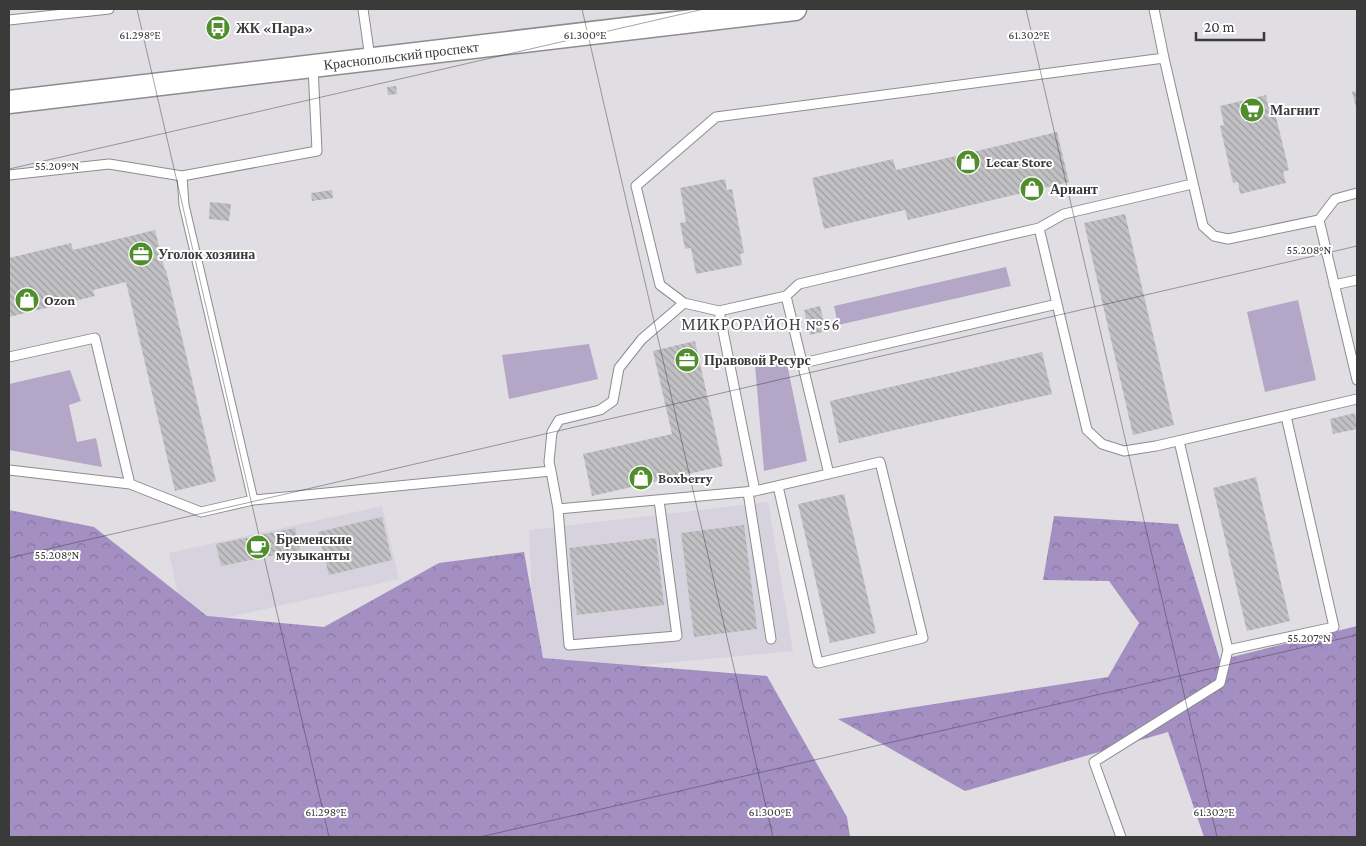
<svg xmlns="http://www.w3.org/2000/svg" width="1366" height="846" viewBox="0 0 1366 846" font-family="'Crimson Pro',serif">
	<style>
		.built { fill: #d7d3de }
		.forest { fill: url(#forest-crowns) }
		.green { fill: #b3a6c7 }
		.building { fill: url(#building-back-hatch) }
		.lines { fill: none; stroke-linecap: round; stroke-linejoin: round }
		.service-casing { stroke: #8d8c8f; stroke-width: 11 }
		.tertiary-casing { stroke: #8d8c8f; stroke-width: 25 }
		.service { stroke: #fff; stroke-width: 9 }
		.tertiary { stroke: #fff; stroke-width: 22 }
		.ticks { fill: none; stroke: #3a3a3b; stroke-width: 1; stroke-opacity: 0.45 }
		.labels { text-anchor: middle; dominant-baseline: central; stroke-width: 4; stroke-linejoin: round; paint-order: stroke }
		.poi-label { font-size: 14px; font-weight: bold; fill: #3a3a3b; stroke: #fff; text-anchor: start }
		.street-label { font-size: 14px; fill: #3a3a3b; stroke: #fff }
		.quarter-label { font-size: 16px; letter-spacing: 1px; fill: #3d3c3f; stroke: #fff }
		.ticks-label { font-size: 12px; text-anchor: middle; fill: #3a3a3b; stroke: #fff; stroke-width: 4; stroke-linejoin: round; paint-order: stroke }
	</style>
	<defs>
		<pattern id="forest-crowns" width="20" height="18" patternUnits="userSpaceOnUse" patternTransform="scale(1.25)"><rect width="20" height="18" fill="#a48fc3"/><path d="M2 6a3 3 0 1 1 6 0M12 15a3 3 0 1 1 6 0" fill="none" stroke="#8776a0"/></pattern>
		<pattern id="building-back-hatch" width="6" height="6" patternUnits="userSpaceOnUse" patternTransform="scale(1.25)"><rect width="6" height="6" fill="#c1c0c3"/><path d="M-1 5l2 2M0 0l6 6M5-1l2 2" fill="none" stroke="#9e9da0"/></pattern>
	</defs>
	<rect width="100%" height="100%" fill="#e0dee2"/>
	<path class="built" d="M768 502 793 651 535 675 529 530Z
		M382 506 399 579 185 627 169 553Z"/>
	<path class="forest" d="M9 510 94 527 207 616 324 627 439 563 524 552 543 658 767 676 847 817 850 837H9Z
		M1054 516 1178 524 1220 660 1357 626V837H1204L1168 732 965 791 838 719 1108 677 1139 623 1109 581 1043 580Z"/>
	<path class="green" d="M1006 267 1011 286 838 325 834 306Z
		M1298 300 1316 380 1265 392 1247 312Z
		M589 344 598 379 509 399 502 355Z
		M786 359 807 461 764 471 755 365Z
		M70 370 81 401 69 405 77 442 96 438 102 467 9 450V384Z"/>
	<path class="building" d="M223 23V33L214 34 213 24Z
		M396 86 397 94 388 95 387 87Z
		M1357 91V111L1352 92Z
		M1266 95 1268 106 1273 105 1289 170 1283 172 1286 183 1240 194 1238 182 1233 183 1220 126 1224 125 1220 106Z
		M1057 132 1069 182 908 220 905 210 824 229 812 178 893 159 896 170Z
		M725 179 727 190 732 189 744 253 740 254 742 265 696 274 691 248 685 249 680 223 686 222 680 188Z
		M332 190 333 198 312 201 311 193Z
		M210 202 231 204 229 221 209 219Z
		M1125 214 1174 425 1133 435 1084 223Z
		M155 230 165 271 166 270 216 481 175 491 126 282 93 290 95 296 9 317V258L71 243 73 250Z
		M820 306 826 331 810 335 804 310Z
		M695 341 723 466 592 496 583 454 672 434 653 351Z
		M1042 352 1052 394 839 443 830 401Z
		M1355 413 1357 429 1333 434 1330 419Z
		M1256 477 1290 621 1247 631 1213 488Z
		M844 494 876 633 830 643 798 504Z
		M382 517 392 560 329 575 318 532Z
		M744 525 757 629 694 637 681 533Z
		M295 528 300 550 221 566 216 544Z
		M656 538 664 605 577 615 569 548Z"/>
	<g class="lines">
		<defs>
			<path id="service" d="M363 9 370 58
				M1154 9 1164 58 1203 226 1214 236 1228 239 1319 220 1335 199 1357 193
				M9 20 109 9
				M1164 58 716 117 636 186 660 285 684 303 719 311 786 296 799 284 1039 228 1064 214 1192 184
				M9 175 109 164 182 176 317 151 313 66
				M1319 220 1357 380
				M1039 228 1087 430 1102 444 1124 451 1156 446 1357 399
				M1334 285 1357 280
				M786 296 829 474
				M719 311 755 491
				M9 357 95 338 130 484 201 512 253 500 184 205 182 176
				M803 363 1057 304
				M1179 441 1228 650 1334 627 1286 416
				M9 470 130 484
				M551 471 549 462 552 432 559 420 600 410 613 401 619 368 642 339 684 303
				M748 492 771 639
				M253 500 551 471 558 509 755 491 880 462 923 638 818 663 778 486
				M558 509 569 645 677 636 659 500
				M1121 837 1094 762 1220 683 1228 650"/>
			<g id="tertiary">
				<path id="s1" d="M9 102 795 9"/>
			</g>
		</defs>
		<use href="#service" class="service-casing"/>
		<use href="#tertiary" class="tertiary-casing"/>
		<use href="#service" class="service"/>
		<use href="#tertiary" class="tertiary"/>
	</g>
	<path class="ticks" d="M137 9 329 837M582 9 773 837M1026 9 1217 837M9 169 704 9M9 558 1357 246M480 837 1357 635"/>
	<defs>
		<symbol id="bus-disc" viewBox="-11 -11 22 22"><circle r="9.5" fill="#508d2c" stroke="#fff"/><path d="M-5-6H5V4H4V6H2V4H-2V6H-4V4H-5ZM-3.5-4V0h7V-4ZM-3.5 1.2v1.5H-2V1.2ZM2 1.2v1.5H3.5V1.2Z" fill="#fff"/></symbol>
		<symbol id="supermarket-disc" viewBox="-11 -11 22 22"><circle r="9.5" fill="#508d2c" stroke="#fff"/><path d="M-6-5.5h2.5l.6 2H6L4.5 2H-2.5L-4.4-4H-6ZM-1.5 3.2a1.3 1.3 0 1 0 .1 0ZM3 3.2a1.3 1.3 0 1 0 .1 0Z" fill="#fff"/></symbol>
		<symbol id="shop-disc" viewBox="-11 -11 22 22"><circle r="9.5" fill="#508d2c" stroke="#fff"/><path d="M-5-2.5h2.3a2.7 3.5 0 0 1 5.4 0H5L5.5 6h-11ZM-1.5-2.5h3a1.5 2.3 0 0 0-3 0Z" fill="#fff"/></symbol>
		<symbol id="office-disc" viewBox="-11 -11 22 22"><circle r="9.5" fill="#508d2c" stroke="#fff"/><path d="M-6-3h4V-5.5h4V-3h4V5H-6ZM-1-4.5V-3h2v-1.5ZM-6 0V1H6V0Z" fill="#fff"/></symbol>
		<symbol id="cafe-disc" viewBox="-11 -11 22 22"><circle r="9.5" fill="#508d2c" stroke="#fff"/><path d="M-5.5-4.5H6V0H3Q3 3.5 0 3.5H-2.5Q-5.5 3.5-5.5 0ZM3-3.2v2h1.7v-2ZM-6 4.5H4V6H-6Z" fill="#fff"/></symbol>
	</defs>
	<g fill-rule="evenodd">
		<use href="#bus-disc" x="204" y="14" width="28" height="28"/>
		<use href="#supermarket-disc" x="1238" y="96" width="28" height="28"/>
		<use href="#shop-disc" x="954" y="148" width="28" height="28"/>
		<use href="#shop-disc" x="1018" y="175" width="28" height="28"/>
		<use href="#office-disc" x="127" y="240" width="28" height="28"/>
		<use href="#shop-disc" x="13" y="286" width="28" height="28"/>
		<use href="#office-disc" x="673" y="346" width="28" height="28"/>
		<use href="#shop-disc" x="627" y="464" width="28" height="28"/>
		<use href="#cafe-disc" x="244" y="533" width="28" height="28"/>
	</g>
	<g class="labels">
		<g class="poi-label">
			<text x="236" y="28">ЖК «Пара»</text>
			<text x="1270" y="110">Магнит</text>
			<text x="986" y="162">Lecar Store</text>
			<text x="1050" y="189">Ариант</text>
			<text x="158" y="254">Уголок хозяина</text>
			<text x="44" y="300">Ozon</text>
			<text x="704" y="360">Правовой Ресурс</text>
			<text x="658" y="478">Boxberry</text>
			<text x="276" y="539">Бременские<tspan x="276" dy="16">музыканты</tspan></text>
		</g>
		<g class="street-label">
			<text stroke="none"><textPath href="#s1" startOffset="395">Краснопольский проспект</textPath></text>
		</g>
		<g class="quarter-label">
			<text x="761" y="324">МИКРОРАЙОН №56</text>
		</g>
	</g>
	<g class="ticks-label">
		<text x="140" y="39">61.298°E</text>
		<text x="585" y="39">61.300°E</text>
		<text x="1029" y="39">61.302°E</text>
		<text x="57" y="170">55.209°N</text>
		<text x="1309" y="254">55.208°N</text>
		<text x="57" y="559">55.208°N</text>
		<text x="1309" y="642">55.207°N</text>
		<text x="326" y="816">61.298°E</text>
		<text x="770" y="816">61.300°E</text>
		<text x="1214" y="816">61.302°E</text>
	</g>
	<rect width="1366" height="846" fill="none" stroke="#3a3a3b" stroke-width="20"/>
	<path d="M1196 32v8h68v-8" fill="none" stroke="#3a3a3b" stroke-width="2.5"/>
	<text x="1204" y="32" font-size="15" fill="#3a3a3b" stroke="#ffffff" stroke-width="4" paint-order="stroke">20 m</text>
</svg>
